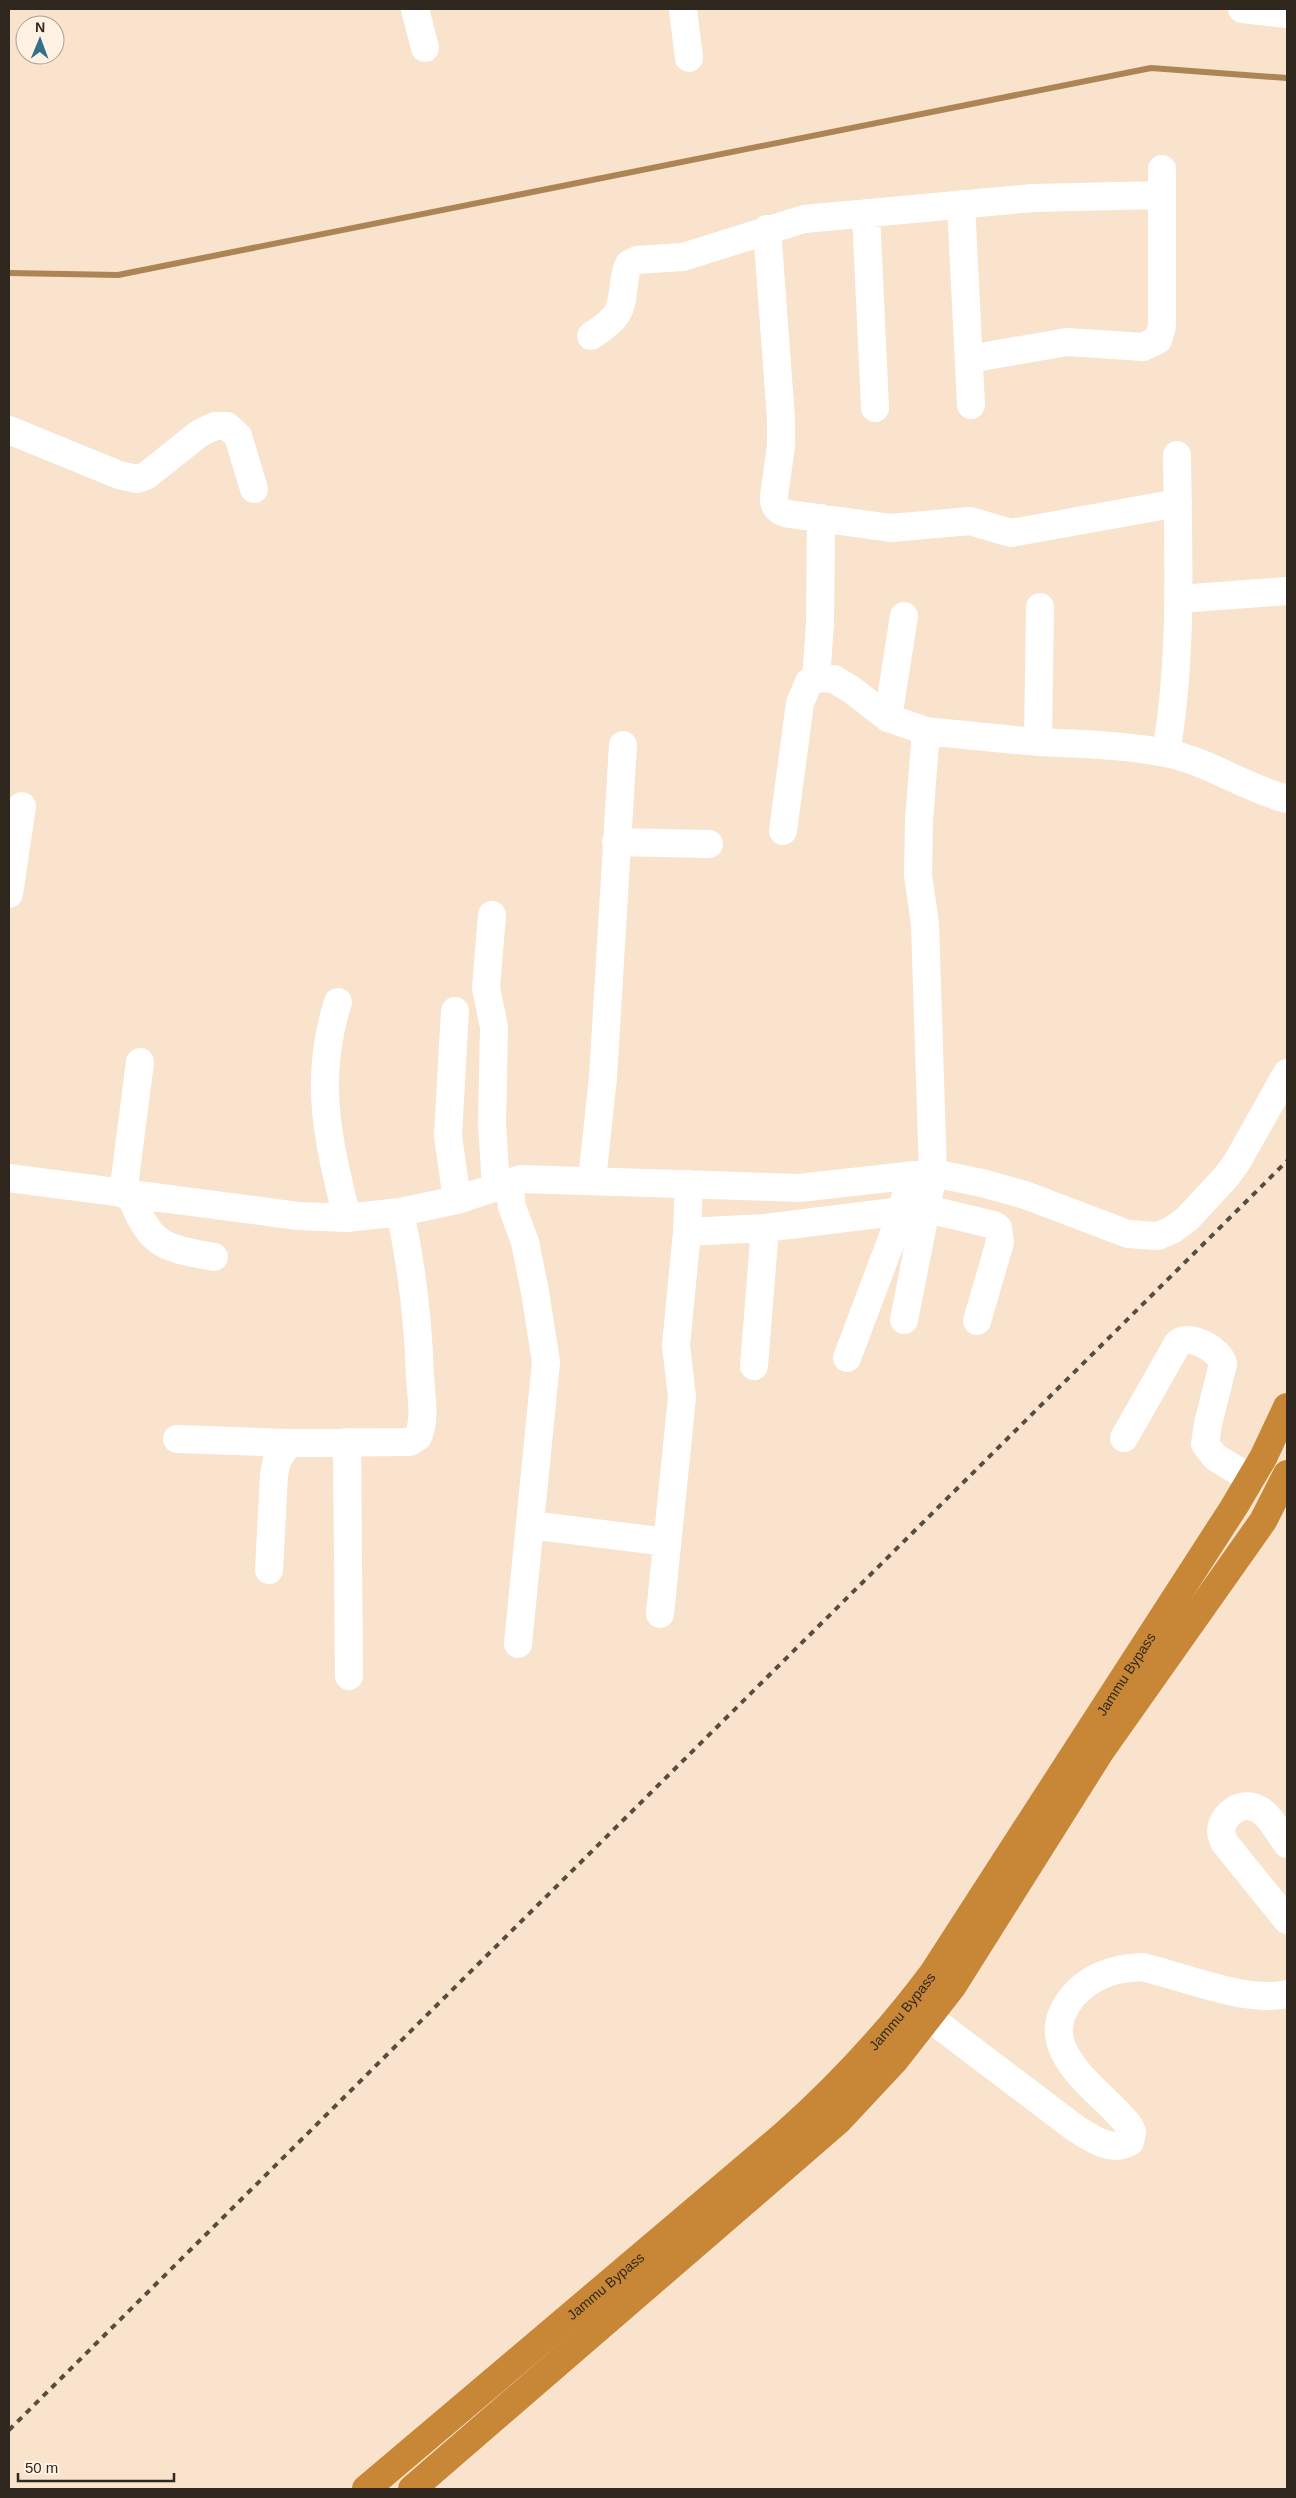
<svg xmlns="http://www.w3.org/2000/svg" width="1296" height="2498" viewBox="0 0 1296 2498" font-family="Arial,sans-serif">
	<style>
		.lines { fill: none; stroke-linecap: round; stroke-linejoin: round }
		.stream { stroke: #ad8455; stroke-width: 6 }
		.minor { stroke: #fff; stroke-width: 28 }
		.highway { stroke: #c78736; stroke-width: 28 }
		.rail { stroke: #564c40; stroke-width: 4; stroke-dasharray: 6 6; stroke-linecap: butt }
		.labels { text-anchor: middle; dominant-baseline: central; stroke-width: 5; stroke-linejoin: round; paint-order: stroke }
		.street-label { font-size: 14px; fill: #30281f; stroke: #fff2e4 }
	</style>
	<rect width="100%" height="100%" fill="#f9e3cc"/>
	<g class="lines">
		<path class="stream" d="M9 273 118 275 1151 68 1287 78"/>
		<path class="minor" d="M415 9 425 48
			M683 9 689 58
			M1242 9 1287 14
			M961 204 971 405
			M866 213 875 408
			M767 229 781 419V446L774 496C773 507 779 512 789 514L891 528 970 521 1011 533 1178 503
			M591 336C599 330 610 324 616 315 626 301 621 279 629 264L637 260 683 257 804 219 1033 198 1162 195
			M969 359 1067 342 1143 347 1158 340 1162 326V169
			M9 430 119 475 137 479 146 476 200 433 215 426H227L238 436 254 489
			M1179 599 1287 591
			M816 678 820 624 821 518
			M888 718 904 616
			M1038 742 1040 607
			M1166 753C1183 655 1178 554 1177 455
			M783 831 800 703 809 682 816 678 834 679 852 690 888 718 926 731
			M616 842 709 844
			M9 894 22 806
			M492 915 486 988 494 1027 492 1124 496 1186
			M338 1002C313 1080 328 1140 347 1218
			M455 1011 448 1136 457 1200
			M9 1178 298 1216 347 1218 400 1212 457 1200 521 1179 799 1188 933 1173 925 924 918 875 919 821 926 731C964 735 1002 739 1040 742 1082 744 1124 745 1166 753 1208 761 1245 788 1287 799
			M592 1180 603 1077 623 745
			M509 1182 512 1207 525 1242 535 1292 546 1362 518 1644
			M123 1194 140 1062
			M130 1195C152 1247 161 1247 214 1257
			M927 1209 994 1225 998 1228 1000 1242 977 1321
			M687 1232 765 1228 902 1211
			M904 1320 933 1173 982 1183 1025 1195 1128 1234 1158 1236 1172 1230 1187 1219 1226 1177 1237 1162 1287 1073
			M847 1358 896 1228 906 1195
			M754 1366 765 1228
			M1124 1438 1178 1343C1191 1333 1220 1350 1223 1364L1208 1424 1205 1444 1215 1457 1251 1479
			M177 1439 289 1443 410 1442 418 1437C426 1419 421 1395 420 1376 418 1320 412 1266 400 1212
			M347 1442 349 1676
			M531 1525 667 1542
			M269 1570 274 1475 277 1460 289 1443
			M660 1614 682 1397 676 1345 687 1232 689 1184
			M1287 1844C1279 1833 1269 1813 1256 1808 1241 1801 1222 1815 1221 1831 1221 1834 1223 1839 1224 1842L1287 1920
			M910 2003 1075 2128C1091 2138 1111 2153 1130 2142L1132 2132 1130 2127C1102 2089 1027 2050 1074 1995 1092 1975 1115 1968 1142 1967 1182 1976 1248 2004 1287 1994"/>
		<g class="highway">
			<path id="s1" d="M366 2489 784 2135C839 2086 889 2032 933 1973L1234 1507 1263 1458 1287 1407"/>
			<path d="M412 2489 838 2121 895 2060 952 1987 1100 1752 1263 1521 1287 1474"/>
		</g>
		<path class="rail" d="M9 2430 1287 1161"/>
	</g>
	<g class="labels">
		<g class="street-label">
			<text stroke="none"><textPath href="#s1" startOffset="1124">Jammu Bypass</textPath></text>
			<text stroke="none"><textPath href="#s1" startOffset="719">Jammu Bypass</textPath></text>
			<text stroke="none"><textPath href="#s1" startOffset="314">Jammu Bypass</textPath></text>
		</g>
	</g>
	<rect width="1296" height="2498" fill="none" stroke="#30281f" stroke-width="20"/>
	<g transform="translate(40 40) rotate(1)"><circle r="24" fill="#fff2e4" stroke="#aca195"/>
	<path d="M0-4L9 19L0 12L-9 19Z" fill="#347088"/>
	<text y="-8" font-size="14" font-weight="bold" text-anchor="middle" fill="#30281f">N</text>
	</g>
	<path d="M18 2473v8h156v-8" fill="none" stroke="#30281f" stroke-width="2.5"/>
	<text x="25" y="2473" font-size="15" fill="#30281f" stroke="#fff2e4" stroke-width="4" paint-order="stroke">50 m</text>
</svg>
